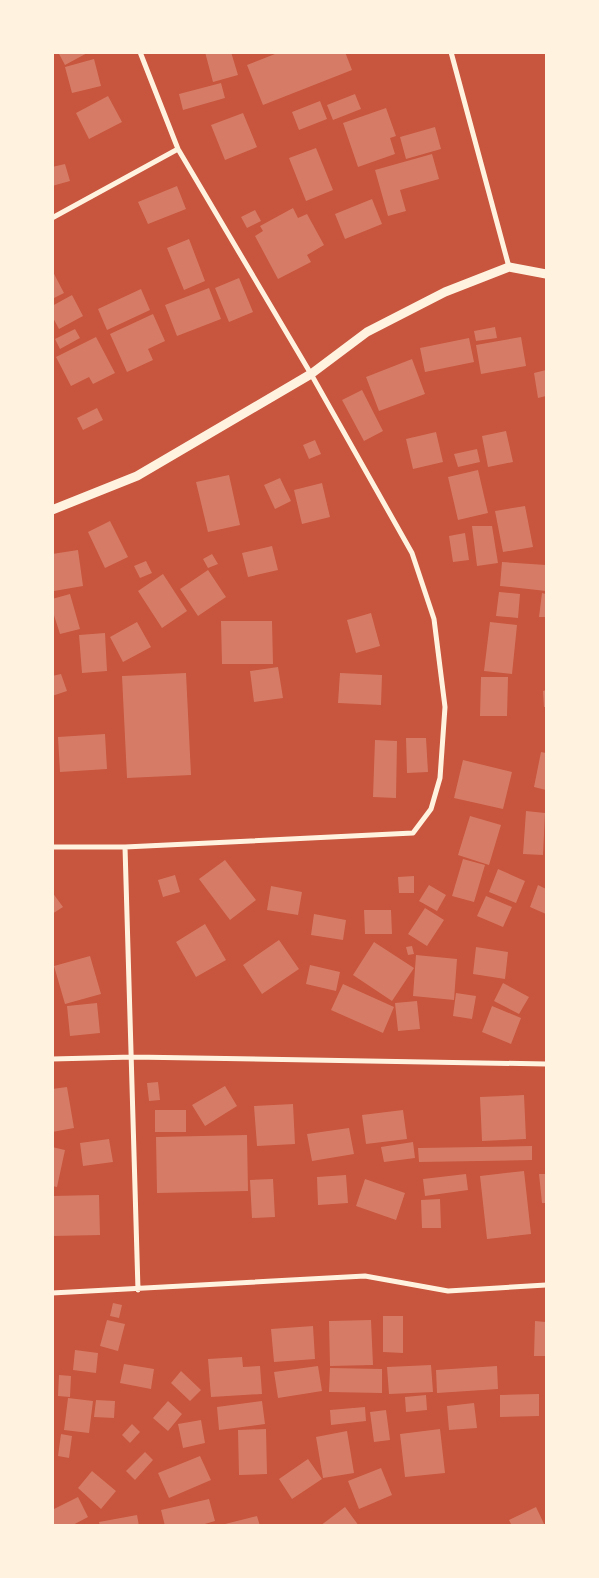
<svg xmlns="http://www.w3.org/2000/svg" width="599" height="1578" viewBox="0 0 599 1578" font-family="'IBM Plex Sans',sans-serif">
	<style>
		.building { fill: #d67c66 }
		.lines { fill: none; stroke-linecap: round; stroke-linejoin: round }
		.minor { stroke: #fff3e0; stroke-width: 5 }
		.tertiary { stroke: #fff3e0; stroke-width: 9 }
	</style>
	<rect width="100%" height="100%" fill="#c8553d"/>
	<path class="building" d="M58 52H89L65 65Z
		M205 52H231L238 75 213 82Z
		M280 52H345L352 70 263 105 247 65Z
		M94 59 101 86 72 93 65 67Z
		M221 83 225 98 183 110 179 94Z
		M355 94 361 109 333 120 327 105Z
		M108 96 122 122 89 139 76 113Z
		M320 101 327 119 299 130 292 112Z
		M386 108 396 136 390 138 395 154 358 167 343 123Z
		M243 113 257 147 225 160 211 125Z
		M435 127 441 149 406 159 400 137Z
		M316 148 333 190 306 201 289 158Z
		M432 154 439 179 400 190 406 211 388 216 375 170Z
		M65 164 70 181 52 186V167Z
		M177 186 186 209 148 224 138 202Z
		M372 199 382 224 345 239 335 214Z
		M293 208 298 218 307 214 324 245 307 255 311 262 278 279 255 236 263 231 260 226Z
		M255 210 261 221 247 228 241 217Z
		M189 239 205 281 184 290 167 248Z
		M52 270 64 293 52 299Z
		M239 278 253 312 229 322 215 288Z
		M209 288 221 319 177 336 165 305Z
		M141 289 150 310 107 330 98 309Z
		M72 295 83 316 59 329 52 316V306Z
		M153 314 165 341 148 349 153 360 127 372 110 334Z
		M495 327 497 338 476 341 474 331Z
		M75 329 80 338 60 349 55 339Z
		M96 337 115 373 93 384 89 377 71 386 56 357Z
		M521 337 526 366 481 374 476 345Z
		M469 338 474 362 425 372 420 348Z
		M412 359 425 394 379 411 366 377Z
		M546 370V396L538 398 534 373Z
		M362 390 383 431 364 441 342 400Z
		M97 408 103 420 83 430 77 418Z
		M506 431 513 462 488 467 482 436Z
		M436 432 443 462 413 469 406 439Z
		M315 440 321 454 309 459 303 445Z
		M477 449 480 462 458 467 454 454Z
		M478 470 488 513 458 520 448 477Z
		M229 475 240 525 208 532 196 482Z
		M280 478 291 501 275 509 264 485Z
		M322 483 330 517 302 524 294 490Z
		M525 506 533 547 503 552 495 511Z
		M110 521 128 557 105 568 88 532Z
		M472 526H492L498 563 477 566Z
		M465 533 469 560 453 562 449 536Z
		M272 546 278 570 248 577 242 553Z
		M78 550 83 586 54 591 52 554Z
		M212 554 218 564 208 568 203 559Z
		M146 561 152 573 140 578 134 566Z
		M502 562 546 565V591L500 586Z
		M208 570 226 597 198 616 180 589Z
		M163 574 187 611 162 628 138 591Z
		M499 592 520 594 518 618 496 616Z
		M542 593 546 594V617H539Z
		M70 594 80 629 60 634 52 609V599Z
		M371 613 380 646 356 653 347 620Z
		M221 621H272L273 664H222Z
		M137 622 151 647 123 662 110 637Z
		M490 622 517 625 512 674 484 671Z
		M105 633 107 671 82 673 79 635Z
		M278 667 283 698 254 702 250 671Z
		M186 673 191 775 127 778 122 676Z
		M340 673 382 675 381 705 338 703Z
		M61 674 67 691 52 696V676Z
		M481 677H508L507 716H480Z
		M546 690V707H544L543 691Z
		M105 734 107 769 60 772 58 737Z
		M406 738H426L428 772 407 773Z
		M375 740 397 741 396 798 373 797Z
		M541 752 546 753V790L534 787Z
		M463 760 512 772 503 809 454 798Z
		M526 811 545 813 543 855 523 854Z
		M470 816 501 825 489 865 458 855Z
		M463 859 485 865 474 902 452 896Z
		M225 860 256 900 230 920 199 879Z
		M498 869 525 881 516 903 489 892Z
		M175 875 180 892 163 897 158 880Z
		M414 876V893H399L398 877Z
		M429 885 446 895 437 911 419 901Z
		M538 885 546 889V914L530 907Z
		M271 886 302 892 298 915 267 910Z
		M52 892 63 907 52 914Z
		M486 896 512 907 503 927 477 916Z
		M425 908 444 920 427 946 408 934Z
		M364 910H391L392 934H365Z
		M314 914 346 920 343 940 311 935Z
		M205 924 226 960 196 977 176 942Z
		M279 940 299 969 262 994 243 965Z
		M374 942 414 968 392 1001 353 975Z
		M412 946 414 954 408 955 406 947Z
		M476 947 508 952 505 979 473 974Z
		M416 955 457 959 454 1000 413 996Z
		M90 956 101 994 65 1004 54 966Z
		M310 965 340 972 336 991 306 984Z
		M503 983 529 997 519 1014 494 1001Z
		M343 984 394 1007 383 1033 331 1010Z
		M456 993 476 996 472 1019 453 1016Z
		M417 1001 420 1029 398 1031 395 1003Z
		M97 1003 100 1033 70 1036 67 1006Z
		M492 1006 521 1018 511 1044 482 1032Z
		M158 1082 160 1100 149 1101 147 1083Z
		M225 1086 237 1106 205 1126 192 1105Z
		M67 1087 74 1128 52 1132V1089Z
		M524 1095 526 1139 482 1141 480 1097Z
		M293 1104 295 1144 257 1146 254 1106Z
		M155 1110H186V1132H155Z
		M403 1110 407 1139 366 1144 362 1115Z
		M349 1128 354 1154 312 1161 307 1134Z
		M247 1135 248 1191 157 1193 156 1137Z
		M109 1139 113 1162 83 1166 80 1143Z
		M413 1142 415 1158 384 1162 381 1147Z
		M532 1146V1160L419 1162 418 1148Z
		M52 1147 65 1150 57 1187 52 1186Z
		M524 1171 531 1234 487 1239 480 1176Z
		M466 1174 468 1190 425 1196 423 1179Z
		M539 1174H546V1203H542Z
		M346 1175 348 1203 318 1205 317 1177Z
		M273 1179 275 1217 252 1218 250 1180Z
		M365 1179 405 1193 396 1220 356 1206Z
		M99 1195 100 1235 52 1236V1196Z
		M440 1199 441 1228H422L421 1200Z
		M113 1303 122 1305 119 1318 110 1316Z
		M383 1316H403V1353L383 1352Z
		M107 1320 125 1324 118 1351 100 1346Z
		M371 1320 373 1365 330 1366 329 1321Z
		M535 1321 546 1322V1356H534Z
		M313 1326 315 1359 274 1362 271 1329Z
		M75 1350 98 1353 96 1373 73 1370Z
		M242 1357 243 1367 260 1366 262 1394 211 1397 208 1359Z
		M124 1364 154 1369 151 1389 120 1383Z
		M431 1365 433 1392 389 1394 387 1367Z
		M318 1366 322 1391 278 1398 274 1372Z
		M497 1366 498 1389 437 1393 436 1370Z
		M330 1368 382 1369V1393L329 1392Z
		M181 1371 201 1390 190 1401 171 1383Z
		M59 1375 71 1376 70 1397 58 1396Z
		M539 1394V1416L500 1417V1395Z
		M426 1395 427 1410 406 1412 405 1397Z
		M68 1398 93 1401 89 1433 64 1430Z
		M96 1400 115 1401 114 1418 94 1417Z
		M168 1401 182 1414 168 1431 153 1418Z
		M262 1401 265 1424 219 1430 217 1407Z
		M474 1403 477 1428 449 1430 447 1406Z
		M365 1407 366 1421 331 1425 330 1410Z
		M386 1410 390 1440 374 1442 370 1412Z
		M201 1420 205 1443 183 1448 178 1424Z
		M132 1424 140 1432 130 1443 122 1435Z
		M266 1429 267 1474 239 1475 238 1430Z
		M440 1429 445 1473 405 1477 400 1434Z
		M347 1431 354 1473 323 1478 316 1437Z
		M61 1434 72 1436 69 1458 58 1456Z
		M145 1452 153 1460 135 1480 126 1471Z
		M200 1456 211 1480 169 1498 158 1473Z
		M308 1459 322 1479 292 1499 279 1479Z
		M381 1468 392 1495 359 1509 348 1481Z
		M92 1471 116 1491 101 1509 78 1488Z
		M78 1497 88 1517 71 1526H52V1510Z
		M209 1499 215 1521 198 1526H165L161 1510Z
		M345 1507 359 1526H320Z
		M536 1507 545 1526H512L509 1520Z
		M137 1515 139 1526H100L99 1522Z
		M257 1516 260 1526H221V1525Z"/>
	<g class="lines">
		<path class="minor" d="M451 52 509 267
			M52 218 178 149
			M52 847H125L413 833 431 809 440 778 445 707 434 619 412 553 311 374 178 149 140 52
			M125 847 138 1290
			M52 1059 133 1057 546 1064
			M52 1293 365 1276 448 1291 546 1285"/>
		<path class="tertiary" d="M52 510 137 476 311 374 367 332 445 292 509 267 546 274"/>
	</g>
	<rect width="599" height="1578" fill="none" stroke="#fff3e0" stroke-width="108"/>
</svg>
